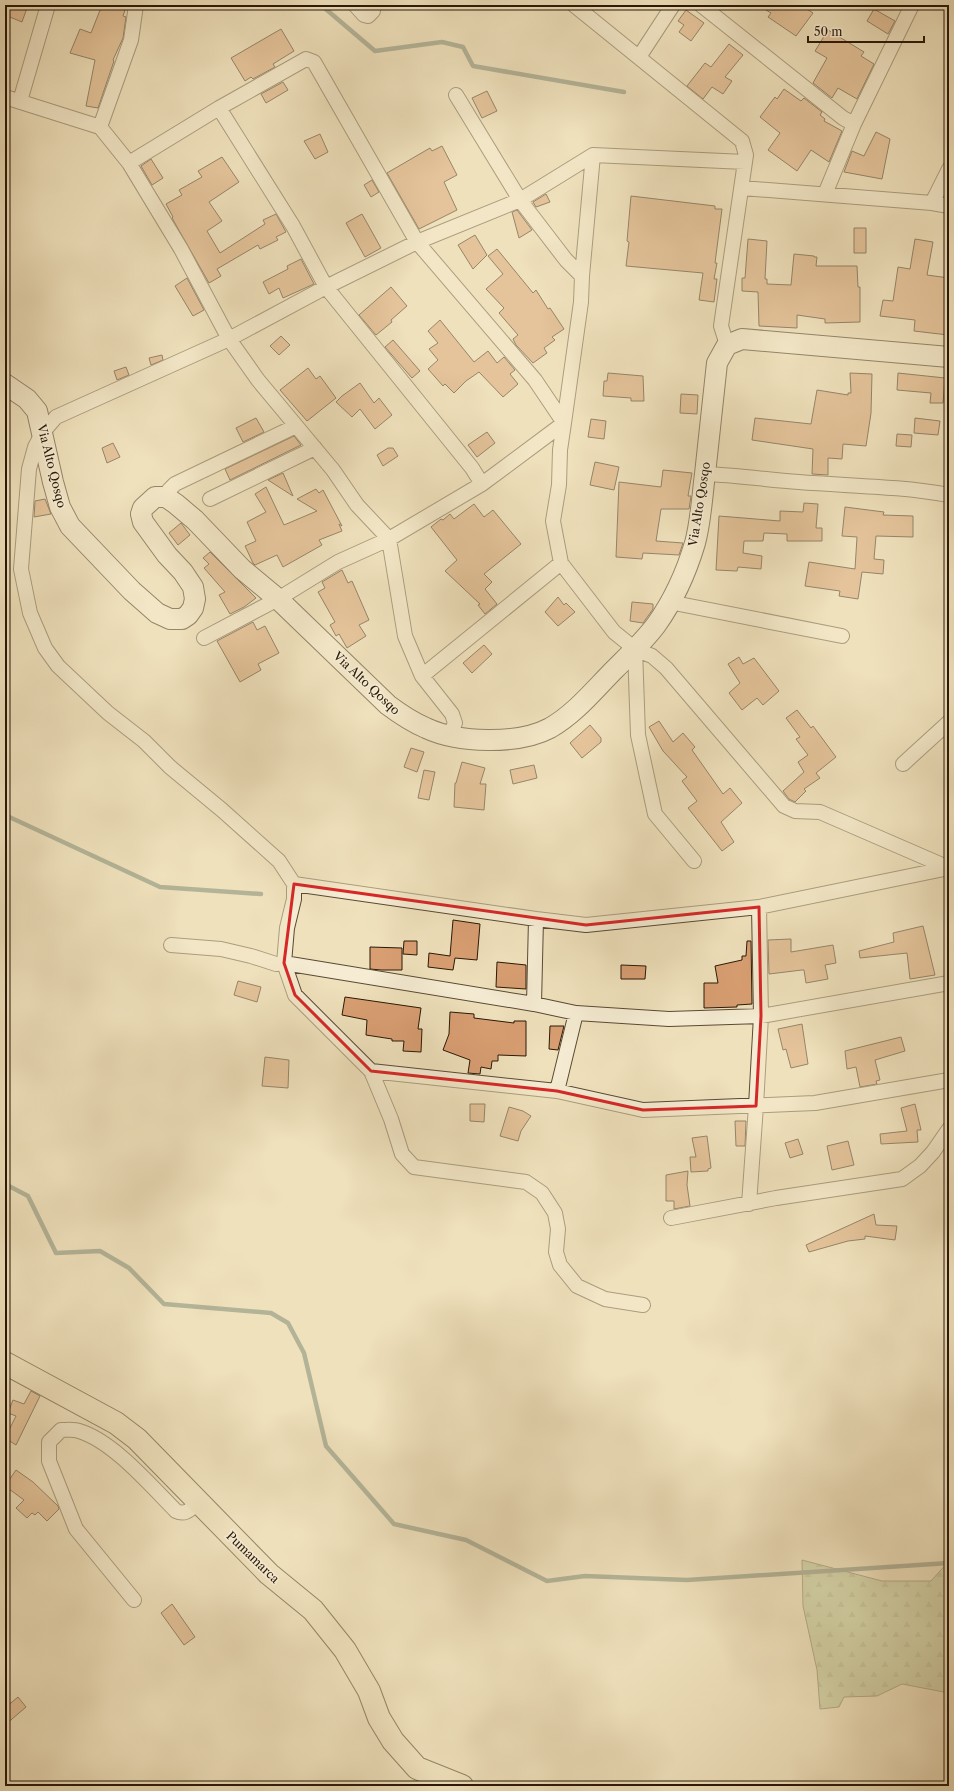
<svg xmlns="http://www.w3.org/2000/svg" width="954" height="1791" viewBox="0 0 954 1791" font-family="'Libre Caslon Text',serif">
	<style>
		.forest { fill: url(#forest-firs); stroke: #706d4c }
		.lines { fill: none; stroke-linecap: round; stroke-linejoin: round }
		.stream { stroke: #6c7b6c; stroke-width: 4.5 }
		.building { fill: #d99f73; stroke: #281707 }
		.street-casing { stroke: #5a4a34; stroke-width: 16 }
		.secondary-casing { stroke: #281707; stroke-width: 22 }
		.primary-casing { stroke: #281707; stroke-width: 24 }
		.path { stroke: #281707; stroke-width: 2.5; stroke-dasharray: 3 2; stroke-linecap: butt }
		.street { stroke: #f5ecd3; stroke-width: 14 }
		.secondary { stroke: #f5ecd3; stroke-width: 20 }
		.primary { stroke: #efe1bc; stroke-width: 22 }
		.marked { fill: none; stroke: #d62828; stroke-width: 3; stroke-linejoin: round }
		.labels { text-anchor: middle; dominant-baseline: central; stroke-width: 3.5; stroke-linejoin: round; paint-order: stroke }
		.street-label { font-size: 12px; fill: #281707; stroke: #f5ecd3 }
	</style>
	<defs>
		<pattern id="forest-firs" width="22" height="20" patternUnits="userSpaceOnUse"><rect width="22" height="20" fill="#b7c392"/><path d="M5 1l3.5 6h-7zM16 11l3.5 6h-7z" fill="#9da77c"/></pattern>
	</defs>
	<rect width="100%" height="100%" fill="#efe1bc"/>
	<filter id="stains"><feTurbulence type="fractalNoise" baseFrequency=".005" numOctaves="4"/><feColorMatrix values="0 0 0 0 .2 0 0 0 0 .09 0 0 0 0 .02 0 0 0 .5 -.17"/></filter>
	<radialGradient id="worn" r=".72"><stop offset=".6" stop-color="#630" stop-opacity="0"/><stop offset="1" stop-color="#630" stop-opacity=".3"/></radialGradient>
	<path class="forest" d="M802 1560 882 1581H931L949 1561V1693L902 1684 877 1696 844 1697 839 1707 820 1709 817 1670 803 1606Z"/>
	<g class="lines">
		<path class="stream" d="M321 5 375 51 442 42 463 47 473 66 624 92
			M5 815 160 887 261 894
			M5 1184 28 1196 56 1253 100 1251 129 1268 164 1304 271 1313 288 1323 304 1353 326 1446 394 1524 466 1540 547 1581 585 1576 687 1580 949 1563"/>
	</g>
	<path class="building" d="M5 5H20L27 8 22 22 5 15Z
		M102 5 108 8 110 5H115L125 10 123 16 126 17 123 38 113 60 114 61 98 108 86 106 95 60 70 53 80 29 91 33Z
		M758 5H801L813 13 796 36 768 17 771 13Z
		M874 9 895 21 888 34 867 21Z
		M686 10 704 23 691 41 679 32 684 25 678 21Z
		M281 29 294 51 273 64 275 67 253 79 251 77 245 81 231 58Z
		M828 30 864 52 861 56 874 64 857 99 838 88 832 98 813 83 827 58 815 51Z
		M729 44 743 55 725 77 732 81 723 94 712 87 703 99 687 86 705 63 711 67Z
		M283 82 288 90 266 103 261 94Z
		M784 89 801 101 804 98 822 112 820 115 825 119 824 121 842 131 829 162 811 150 797 171 768 150 780 133 760 117 775 97 777 99Z
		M487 91 497 111 482 118 472 98Z
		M876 132 890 139 882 179 844 172 852 151 864 156Z
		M320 134 328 152 315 159 304 141Z
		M442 146 457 175 444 182 457 210 419 229 387 173 430 148 432 151Z
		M222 157 239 182 209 202 222 221 207 231 220 253 265 224 263 220 276 214 286 232 276 237 278 240 260 249 258 245 217 269 221 276 209 283 172 218 173 217 166 204 182 195 179 190 202 177 198 171Z
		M151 159 163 178 152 185 141 166Z
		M372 180 379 192 371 197 364 185Z
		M546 194 550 202 536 207 533 202Z
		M631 196 715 206V209H722L715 263H717L714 279H717L714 302 699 300 703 273 626 266 629 242 627 241Z
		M517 210 532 230 519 238 512 212Z
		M362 214 381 248 365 257 346 223Z
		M854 228H866V253H854Z
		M475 235 487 255 473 269 458 245Z
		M748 239 767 241 765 279H767V284L791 285 794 254 814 256V257H817L816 266H857L858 287H860V322L825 323V319L797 315V328L759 326 758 292 742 291V278H745Z
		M915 239 933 242 927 275 949 278 948 335 914 331 915 320 880 316 883 300 893 301 898 267 910 269Z
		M497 249 533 293 536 290 548 309 550 308 564 329 552 337 555 340 544 348 547 353 533 363 516 345 513 339 518 335 499 313 504 308 486 289 503 274 488 256Z
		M301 259 314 284 283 298 279 288 269 294 263 282 288 269 287 266Z
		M187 278 204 310 193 316 175 286Z
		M391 287 407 306 391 320 392 322 376 335 359 315Z
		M440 320 474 362 488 351 497 363 504 357 515 370 510 374 518 384 503 397 479 372 466 381 454 393 445 384 443 386 428 369 438 360 429 349 438 343 428 331Z
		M281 336 290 345 279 355 270 346Z
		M393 340 420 371 412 378 385 347Z
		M162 355 163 360 151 365 149 358Z
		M126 367 129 375 117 380 114 371Z
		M308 368 316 379 320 376 336 398 307 421 280 390Z
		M608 373 643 376 644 401H631V398L603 396 604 381H607Z
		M850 373 872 374 871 413 866 446 843 444 842 459 828 458V475L812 474 813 449 752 440 755 418 811 424 817 390 848 395V393H851Z
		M898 373 945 378 943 403H930L931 393 897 390Z
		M360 383 374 403 379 398 392 415 375 429 360 409 352 417 336 402 342 396Z
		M681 394 698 395 697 414 680 413Z
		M256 418 264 432 243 442 236 428Z
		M915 418 940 421 938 435 914 433Z
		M591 419 606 421 604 439 588 437Z
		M487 432 495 443 477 457 468 445Z
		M897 434 912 435 911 447 896 446Z
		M294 436 301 445 230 480 225 469Z
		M113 443 120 457 107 463 102 448Z
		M388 448H393L398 456 383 466 377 455Z
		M595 462 619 467 614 490 590 485Z
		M663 470 692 473 688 496H691L689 509H661L656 541 683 543 679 555 643 553 642 559 616 557 619 482 661 487Z
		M283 473 293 496 268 480Z
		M266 487 284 525 317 511 297 499 316 489 319 493 323 490 342 526 339 524 342 531 319 540 322 545 283 567 277 555 255 565 253 563 245 546 256 541 247 522 266 512 255 494Z
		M45 499 51 514 34 517 35 501Z
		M804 503 818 504 816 528H822V541H787V534L764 533 763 541H744L743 553 762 556 761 569 738 567 737 571 716 570 719 516 780 521V511L803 512Z
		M474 504 484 517 493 510 521 544 484 574 492 582 485 589 497 604 485 614 478 605 480 604 445 571 457 560 431 527 441 519 443 520 450 514 454 519Z
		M845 507 884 512 883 515 913 516V537L876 536 874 559 884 560 883 574 862 572 858 599 839 596 840 591 805 586 809 562 855 569 857 537 842 536Z
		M181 523 190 535 178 545 169 533Z
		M210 552 256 598 244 607 230 614 219 595 225 592 204 568 209 564 203 558Z
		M342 570 348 583 352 581 369 620 359 625 366 636 347 648 339 634 336 636 330 625 335 622 318 592 325 588 322 582Z
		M558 597 564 605 566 603 575 612 558 626 545 612Z
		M632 602 653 604V609L643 623 630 621Z
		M253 622 257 630 265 626 279 653 258 664 261 670 240 682 217 641Z
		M484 645 492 654 472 673 463 663Z
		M739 657 743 664 754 658 779 691 763 705 757 698 742 710 729 693 740 683 728 664Z
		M797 710 811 728 813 726 836 757 816 773 820 778 804 789 806 791 795 802 789 799 783 791 804 772 798 762 808 755 796 739 800 737 786 718Z
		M659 721 673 742 683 733 695 747 692 750 723 794 730 788 742 803 721 822 734 842 722 851 688 808 697 801 682 781 687 777 663 751 649 727Z
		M590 725 601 738V742L582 758 570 743Z
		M411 748 424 752 417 772 404 767Z
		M462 762 485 768 480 784H486L484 810 454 807 455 783H456Z
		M534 765 537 778 513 784 510 770Z
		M424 770 435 772 429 800 418 798Z
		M453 920 480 924 477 960 455 958 453 970 428 967 429 953 450 956Z
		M923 926 935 975 910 979 907 953 860 958 859 951 894 942 893 933Z
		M791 939V952L833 945 836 963 825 965 828 979 806 983 804 970H802L769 974 768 940Z
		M404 941H417V955L403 954Z
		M747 941H751L752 1004 737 1005V1007L704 1008V983H718L715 966 742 960V956H746Z
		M370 947 402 948V970H381L370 969Z
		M497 962 526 965V989L496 987Z
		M621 965 646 966 645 979H621Z
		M238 981 261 987 257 1002 234 995Z
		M345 997 421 1008 418 1029H422L421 1052 403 1051 404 1041H392V1039L366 1035 367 1020 342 1015Z
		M450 1012 474 1014V1018L514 1023V1021H526V1056L498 1055V1061H492L491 1069 481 1067 480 1074 468 1073 470 1060 443 1050 449 1034Z
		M802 1024 808 1064 791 1068 786 1049 783 1050 778 1029Z
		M550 1026H564L558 1050 549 1049Z
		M901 1037 905 1051 875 1060 880 1080 876 1081 877 1084 860 1087 856 1067 847 1069 845 1051Z
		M265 1057 289 1060 288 1088 262 1086Z
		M470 1104H485L484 1122 470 1121Z
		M915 1104 921 1130H917L918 1142 881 1144 880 1134 907 1131 901 1108Z
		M509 1107 523 1111 531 1116 521 1131 518 1141 500 1136Z
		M735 1121H746L745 1146H736Z
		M707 1136 711 1168 708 1169V1171L691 1172 690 1157H696L692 1138Z
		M798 1139 803 1154 790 1158 785 1143Z
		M848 1141 854 1165 832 1170 827 1146Z
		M688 1171 687 1185 690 1206 674 1209V1201H666V1175Z
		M874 1214 876 1225 897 1226 895 1240 865 1236V1239L848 1241 809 1252 806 1245Z
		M31 1391 40 1396 16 1445 5 1438 16 1416 8 1413 13 1400 24 1404Z
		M16 1470 33 1482 58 1506 59 1509 47 1521 38 1512 35 1515 32 1513 27 1518 16 1508 24 1500 5 1486Z
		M172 1604 195 1637 184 1645 161 1613Z
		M18 1697 26 1707 5 1725V1708Z"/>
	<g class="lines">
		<defs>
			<path id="street" d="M355 5 364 15 368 16 373 11V5
				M574 5 742 141 746 155 721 326 727 345
				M701 5 843 118 854 124 912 5
				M639 57 673 5
				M5 97 100 127 129 163 181 249 229 339 258 380 333 470 357 505 389 539 405 636 422 676 452 714 455 723 450 735
				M20 101 48 5
				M219 108 293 226 326 287 472 468 482 484
				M100 127 131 40 136 5
				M129 163 219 108 306 59 314 62 417 242 535 380 564 423 560 450 559 485 553 521 561 563 614 632 635 649 652 656 666 668 784 806 795 811 820 812 949 868V870
				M742 188 932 203 949 206
				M825 194 854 124
				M932 203 949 169
				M582 276 593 155 745 162
				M705 474C737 475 768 480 799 482 850 486 899 486 949 495
				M166 497 169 490 175 484 296 426
				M210 499 315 448
				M669 602 842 636
				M204 638 278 599 338 562 389 539 482 484 564 423 581 302 582 276 566 260 520 200 456 95
				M635 649 638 735 655 814 694 861
				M422 676 561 563
				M903 764 949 722
				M294 884 536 919 586 925 759 907 949 868
				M171 945 221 949 251 956 276 964 284 963 534 1004 576 1013 669 1019 761 1016 949 983
				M534 1004 536 919
				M576 1013 557 1091 371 1071 295 995 284 963 287 928 294 899V884L279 861 222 810 170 767 144 741 108 713 58 666 45 648 30 613 21 569 29 469 35 447 43 432 56 417 229 339 326 287 417 242 520 200 593 155
				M371 1071 391 1119 402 1154 414 1167 526 1182 542 1193 555 1213 558 1229 556 1252 560 1265 577 1286 605 1299 643 1305
				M557 1091 643 1110 815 1103 949 1080
				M749 1204 756 1106 761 1016 759 907
				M671 1218 776 1198 902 1179 920 1166 933 1152 949 1129
				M134 1600 76 1529 49 1461V1442L61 1430C67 1430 74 1429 79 1431 113 1441 151 1486 176 1511 186 1516 191 1508 198 1503"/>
			<path id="secondary" d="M5 384 27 399 37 411 53 482 60 507 70 526 132 591 157 613 170 619H182L188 615 193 608 195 599 193 587 183 572 167 555 143 522 141 514 143 508 155 497H166L176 504 195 520 242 569 278 599 388 705C400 714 412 722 426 728 458 743 518 745 550 728 575 714 595 689 615 669 629 655 644 641 656 625 673 601 687 570 695 543 701 521 702 497 705 474 709 437 713 400 717 363L727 345 742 339 949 357"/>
			<path id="primary" d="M5 1363 116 1423 137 1439 269 1574 313 1610 345 1650 369 1691 379 1718 393 1741 417 1768 462 1786"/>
		</defs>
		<use href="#street" class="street-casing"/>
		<use href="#secondary" class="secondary-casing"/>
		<use href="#primary" class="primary-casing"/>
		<path class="path" d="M946 1389H949"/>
		<use href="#street" class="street"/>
		<use href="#secondary" class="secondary"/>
		<use href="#primary" class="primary"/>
	</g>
	<path d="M0 0H954V1791H0ZM294 884 586 925 759 907 761 1016 756 1106 643 1110 557 1091 371 1071 295 995 284 963Z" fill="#efe1bc" fill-opacity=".55" fill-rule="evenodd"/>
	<path class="marked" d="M294 884 586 925 759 907 761 1016 756 1106 643 1110 557 1091 371 1071 295 995 284 963Z"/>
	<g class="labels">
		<g class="street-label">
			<text transform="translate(52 466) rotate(76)">Via Alto Qosqo</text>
			<text transform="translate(699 504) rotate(-81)">Via Alto Qosqo</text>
			<text transform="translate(367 683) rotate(43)">Via Alto Qosqo</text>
			<text transform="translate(253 1557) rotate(44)">Pumamarca</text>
		</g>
	</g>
	<rect width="954" height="1791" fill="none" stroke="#efe1bc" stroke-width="20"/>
	<rect x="6" y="6" width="942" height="1779" fill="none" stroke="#281707" stroke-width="2"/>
	<rect x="10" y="10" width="934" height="1771" fill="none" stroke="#281707"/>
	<path d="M808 36v6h116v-6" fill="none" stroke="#281707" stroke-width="2"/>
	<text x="814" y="36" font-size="12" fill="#281707" stroke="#f5ecd3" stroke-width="3" paint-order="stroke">50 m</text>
	<rect width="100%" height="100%" filter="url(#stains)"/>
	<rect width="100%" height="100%" fill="url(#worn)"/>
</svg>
